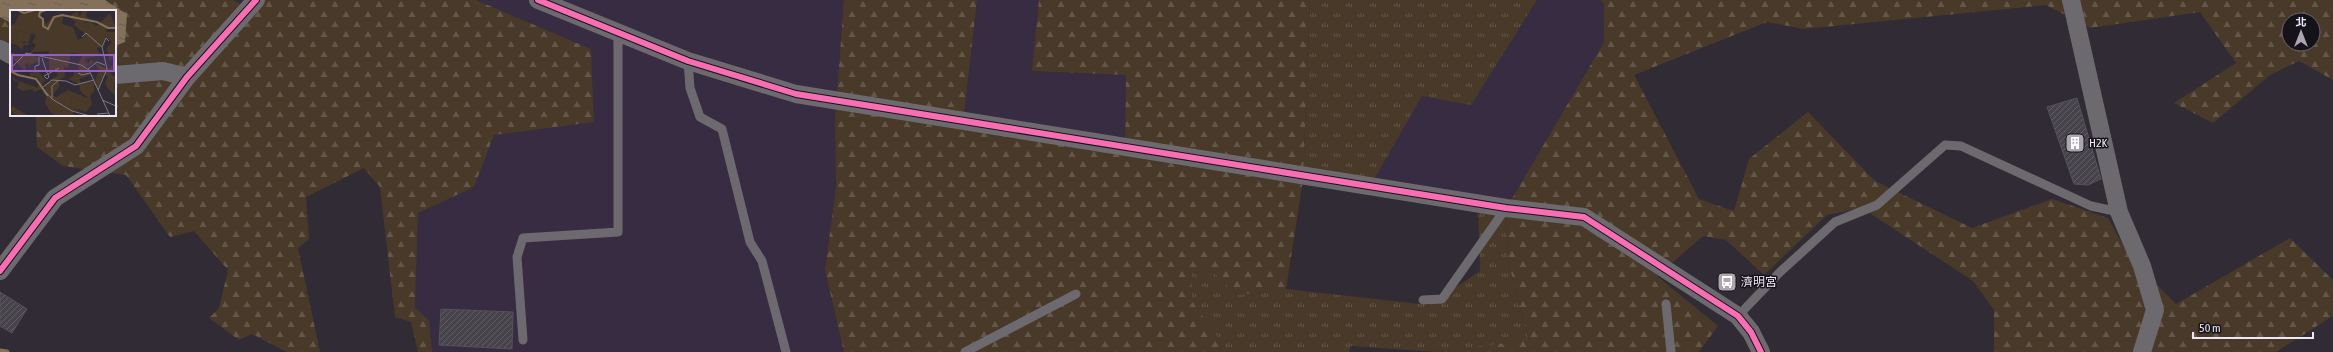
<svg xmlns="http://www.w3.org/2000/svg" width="2333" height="352" viewBox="0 0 2333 352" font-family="'Asap Condensed','Noto Sans TC',sans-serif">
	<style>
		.built { fill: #382c42 }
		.grass { fill: url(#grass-tufts) }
		.forest { fill: url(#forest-firs); fill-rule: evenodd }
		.water { fill: url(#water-ripples) }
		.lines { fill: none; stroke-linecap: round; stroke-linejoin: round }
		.stream { stroke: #857059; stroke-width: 5 }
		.building { fill: url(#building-hatch); stroke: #55525a }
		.lane { stroke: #6c6a6e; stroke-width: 9 }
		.street { stroke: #6c6a6e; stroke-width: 18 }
		.cycleway-casing { stroke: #16121a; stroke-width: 8 }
		.cycleway { stroke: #f96db3; stroke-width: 6 }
		.labels { text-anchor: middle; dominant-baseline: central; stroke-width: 3; stroke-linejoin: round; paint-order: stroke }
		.poi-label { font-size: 12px; fill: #eee8f4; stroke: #16121a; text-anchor: start }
		.inset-river { fill: none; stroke: #857059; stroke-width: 2 }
		.inset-road { fill: none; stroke: #7c7781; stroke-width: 1 }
		.view { fill: #985bcc; fill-opacity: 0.15; stroke: #985bcc; stroke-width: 2 }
		.inset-edge { fill: none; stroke: #eee8f4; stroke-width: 2 }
	</style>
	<defs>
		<pattern id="grass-tufts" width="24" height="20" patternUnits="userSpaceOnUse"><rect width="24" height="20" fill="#493929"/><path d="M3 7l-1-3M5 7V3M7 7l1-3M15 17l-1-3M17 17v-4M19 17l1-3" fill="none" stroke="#645649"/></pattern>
		<pattern id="forest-firs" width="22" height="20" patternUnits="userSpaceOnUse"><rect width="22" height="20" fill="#493929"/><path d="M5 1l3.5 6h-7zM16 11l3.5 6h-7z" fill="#645649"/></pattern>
		<pattern id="water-ripples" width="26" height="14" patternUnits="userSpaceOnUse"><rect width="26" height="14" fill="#857059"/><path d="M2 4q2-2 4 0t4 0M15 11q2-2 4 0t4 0" fill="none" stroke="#695d52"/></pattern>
		<pattern id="building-hatch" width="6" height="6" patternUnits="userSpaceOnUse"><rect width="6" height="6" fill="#47434b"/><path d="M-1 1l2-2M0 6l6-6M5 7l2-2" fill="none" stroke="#625e66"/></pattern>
	</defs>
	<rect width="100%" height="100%" fill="#302b35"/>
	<path class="built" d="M476 0H844L835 120 836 186 825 270 844 352H432L429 320 415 308 418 213 474 187 494 135 594 122 591 49Z
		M977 0H1039L1033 71 1126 75 1125 150 963 124Z
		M1537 0H1599L1604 4V42L1506 209 1368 190 1422 96 1471 104Z"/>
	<path class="grass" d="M1310 0H1537L1471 105 1422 96 1368 190 1303 180Z
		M1478 205 1506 209 1508 261 1529 341 1437 352 1351 346 1349 352H1220L1221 342 1192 301 1190 273 1212 271 1237 295 1286 289 1429 305 1480 271Z"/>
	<path class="forest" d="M0 0H233L252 10 258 0H476L591 49 594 122 494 135 474 187 418 213 415 308 429 320 432 352H418L411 322 395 317 380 187 364 168 306 197 309 239 298 248 320 352H287L252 334 239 340 209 318 219 308 228 270 194 231 170 237 126 175 63 166 37 147 36 115H115V11H11V66L0 54Z
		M844 0H977L963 124 1125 150 1126 75 1032 71 1039 0H1310L1303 180 1286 289 1237 295 1212 271 1191 273 1192 301 1221 342 1220 352H844L825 270 836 186 835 120Z
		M1599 0H2333V80L2299 61 2270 75 2213 123 2174 103 2236 63 2200 12 2090 28 2046 5 1804 29 1767 22 1634 75 1699 199 1734 211 1749 159 1808 112 1875 181 1972 228 2052 199 2108 218 2130 258 2176 304 2290 238 2333 280V316L2276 352H1994V310L1973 281 1862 208 1827 215 1764 275 1726 240 1703 236 1657 276 1718 326 1699 352H1437L1529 340 1508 261 1506 209 1604 42V4ZM2289 20H2313V44H2289Z"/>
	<path class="water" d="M0 0H105L127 14 125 42 115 46V11H11V23L0 17Z"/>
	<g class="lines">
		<path class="stream" d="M0 351 7 352"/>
	</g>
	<path class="building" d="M2077 98 2101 179 2088 185 2074 184 2047 107Z
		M0 292 27 309 12 333 0 326Z
		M441 309 513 312 512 349 439 345Z"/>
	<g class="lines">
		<path class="lane" d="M688 61 690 88 700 117 722 129 750 242 762 261 786 352
			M1423 300 1442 299 1506 208
			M1666 304 1671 352
			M1738 316 1779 273 1835 222 1877 205 1945 145 1961 146 2091 206 2119 212
			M523 340 517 257 523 238 618 232V33
			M965 352 1076 294"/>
		<path class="street" d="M538 0 688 61 796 94 1506 208 1584 217 1738 316 1751 332 1761 352
			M2071 0 2119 212 2142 266 2155 310 2142 352
			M0 49 11 55
			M115 75 163 71 187 77
			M0 271 55 198 136 146 187 77 256 0"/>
		<defs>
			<path id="cycleway" d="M538 0 688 61 796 94 1506 208 1584 217 1738 316 1751 332 1761 352
				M0 271 55 198 136 146 187 77 256 0"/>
		</defs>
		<use href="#cycleway" class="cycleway-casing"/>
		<use href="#cycleway" class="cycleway"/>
	</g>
	<defs>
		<symbol id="building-square" viewBox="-11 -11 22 22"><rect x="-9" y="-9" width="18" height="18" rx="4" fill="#aca6b1" stroke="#16121a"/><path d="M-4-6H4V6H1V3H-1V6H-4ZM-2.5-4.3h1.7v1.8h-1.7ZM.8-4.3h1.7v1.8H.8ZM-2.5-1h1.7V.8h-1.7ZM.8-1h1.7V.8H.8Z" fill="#fff"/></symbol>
		<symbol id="bus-square" viewBox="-11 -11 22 22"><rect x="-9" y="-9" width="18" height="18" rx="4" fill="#aca6b1" stroke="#16121a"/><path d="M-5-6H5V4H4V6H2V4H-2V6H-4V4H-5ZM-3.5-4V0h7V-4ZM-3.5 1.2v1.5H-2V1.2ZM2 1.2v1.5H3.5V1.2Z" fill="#fff"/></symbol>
	</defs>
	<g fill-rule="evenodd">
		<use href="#building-square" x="2064" y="132" width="22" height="22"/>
		<use href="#bus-square" x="1716" y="271" width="22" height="22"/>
	</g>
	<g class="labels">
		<g class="poi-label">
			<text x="2089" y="143">H2K</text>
			<text x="1741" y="282">濟明宮</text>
		</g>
	</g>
	<g transform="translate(10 10)">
		<rect width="106" height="106" fill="#302b35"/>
		<path d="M10 3V14L2 30 3 32 0 31V16L5 13ZM9 21 21 24 19 33 10 31 6 27Z" fill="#493929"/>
		<path d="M6 0 13 3 36 0 30 4 36 14 43 6 54 5 52 14 63 17 68 30 74 27V23L64 15 66 12 61 9 62 4 67 1 70 7 72 0H77L76 6 80 9 73 13 81 12 87 16 100 3 106 18 96 19V22H106V50L103 48 99 51V46L92 45 74 49 78 54 81 50 97 59 102 56 105 59 100 62 103 66 106 65 104 77 106 86 97 78 95 72 98 67 95 64 88 78 84 75V82L80 85 82 94 76 102 68 99V101L74 103 65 101 66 98 60 94 61 88 65 87 71 91 75 87 79 89 70 81 69 74 58 69 63 66 65 61 69 60 68 54 72 47 70 44 61 43 58 58 54 57 55 66 49 70V77L43 85 64 101 63 104 69 106H46L40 102 35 92 37 86 33 83 36 78 34 75 48 65 46 61 39 62V41L23 42V45L28 47V51L20 55 21 62 18 53 15 54 16 62 0 46V42L13 46 22 41 26 35 22 32 26 25 9 21 6 27 13 33H19L18 35H14L12 40 7 35 0 33V31L4 32 1 28 10 14 8 8 11 4ZM96 27 102 32 96 39 99 45H94L88 42 87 38 91 37ZM84 54 89 59 85 71 71 73 69 69 80 65 75 57ZM28 61 36 71 33 72 32 79 24 82 22 79 13 81 7 78 9 72 5 71 0 65 6 70 28 78 29 69 25 66 20 67V63ZM2 96 11 101 18 106H7L1 102Z" fill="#493929" fill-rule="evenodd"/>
		<path d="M58 80 75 87 71 91 65 87 61 88 60 94 65 95V101L43 89Z" fill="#493929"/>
		<path class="inset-river" d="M8 0 14 3 25 0M36 0 30 2 29 6 33 9V16L38 19 44 7 52 5 87 12 98 18H106M0 61 8 65 26 69 38 86"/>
		<path class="inset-road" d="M72 27 76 23 92 37 97 59 88 80M92 37 96 28 99 31M32 48 37 63 38 64 39 67 37 69 34 66 38 64 49 58M0 59 16 43 71 55 79 60 100 106M78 59 87 52 95 55M25 60V56L29 55V47M68 63 72 65 80 63M42 88V76L49 70M92 90 106 96M87 104 99 103M80 106 62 101 42 89 32 78 42 70 56 71 65 75 84 70"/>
		<path class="view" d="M2 45H104V61H2Z"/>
		<rect width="106" height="106" class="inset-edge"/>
	</g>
	<g transform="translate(2301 32)"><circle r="19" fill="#16121a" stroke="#6c6871"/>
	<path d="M0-3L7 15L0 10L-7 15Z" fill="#aca6b1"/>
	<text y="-6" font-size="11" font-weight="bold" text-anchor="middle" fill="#eee8f4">北</text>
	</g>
	<path d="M2193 332v6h120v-6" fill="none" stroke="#eee8f4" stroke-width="2"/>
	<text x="2199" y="332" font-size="12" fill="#eee8f4" stroke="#16121a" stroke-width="3" paint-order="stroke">50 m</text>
</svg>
